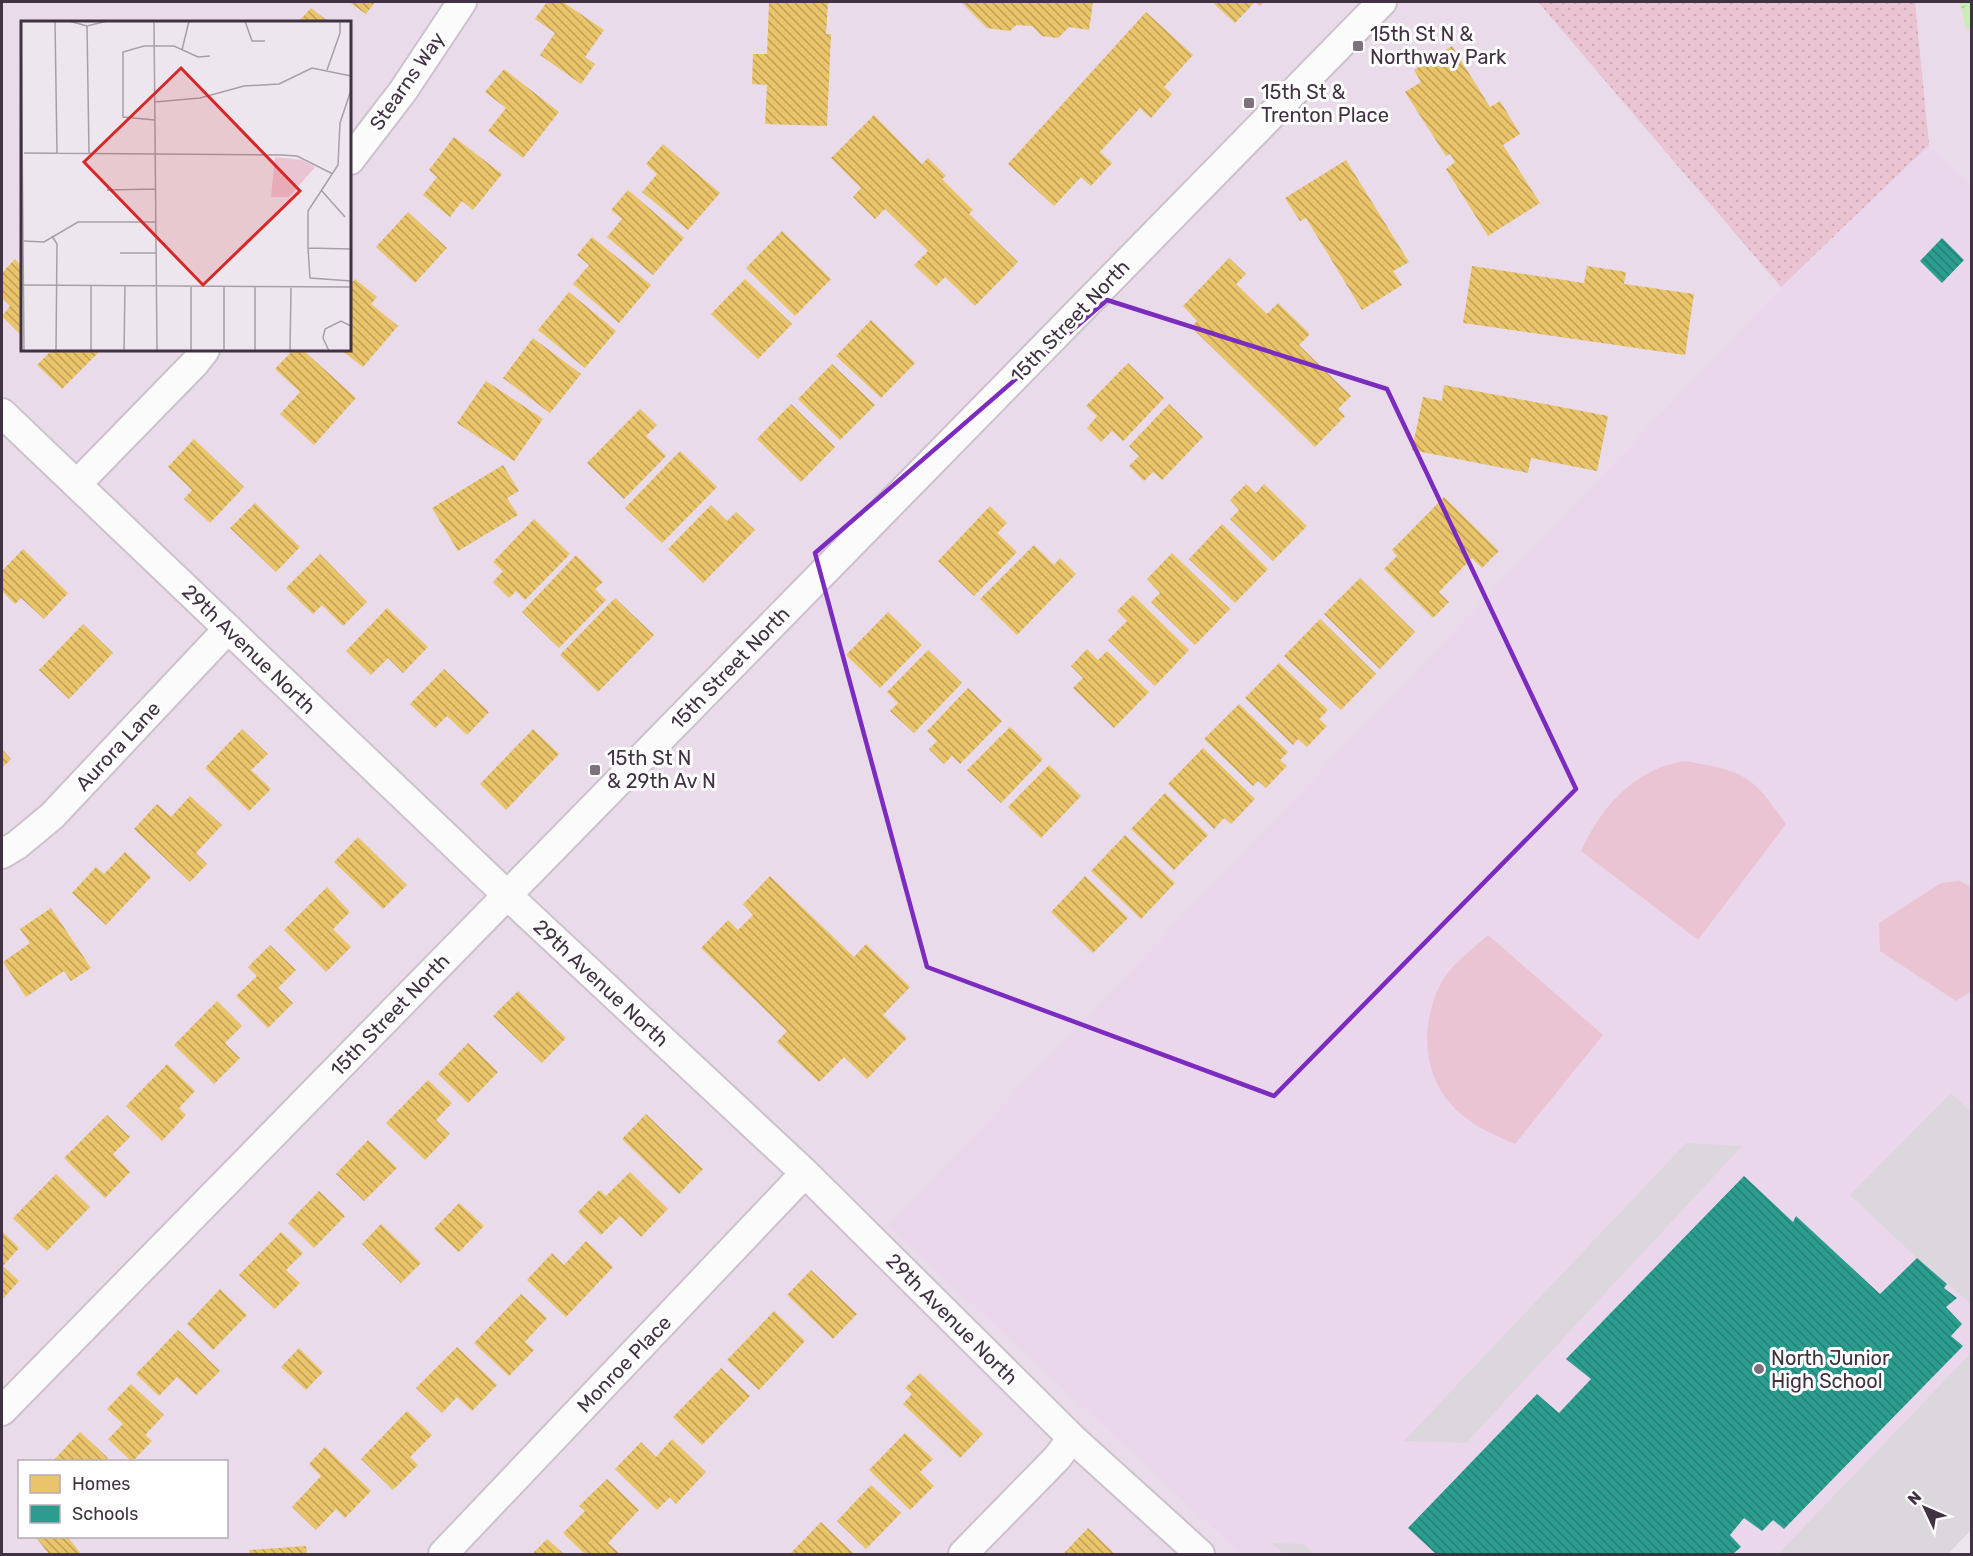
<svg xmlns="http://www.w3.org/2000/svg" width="1973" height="1556" viewBox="0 0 1973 1556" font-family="Rubik,sans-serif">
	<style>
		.residential { fill: #e9dbea; fill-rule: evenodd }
		.education { fill: #ebd7ec }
		.green { fill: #eac4d2 }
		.park { fill: url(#park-dots) }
		.parking { fill: #dcd6dd }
		.water { fill: url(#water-ripples) }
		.homes { fill: url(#homes-back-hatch) }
		.schools { fill: url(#schools-back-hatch) }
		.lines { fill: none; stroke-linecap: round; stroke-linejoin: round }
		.street-casing { stroke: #cbc2cc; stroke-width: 32 }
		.street { stroke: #fcfbfc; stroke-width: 28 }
		.marked { fill: none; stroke: #7b2cbf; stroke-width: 4.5; stroke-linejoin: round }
		.poi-dot { fill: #7d717e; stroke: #fff; stroke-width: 2 }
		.labels { text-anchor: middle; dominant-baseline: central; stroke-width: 6; stroke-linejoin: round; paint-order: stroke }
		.poi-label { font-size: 20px; fill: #403242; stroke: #fff; text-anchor: start }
		.street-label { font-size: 20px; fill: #403242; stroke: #fff }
		.inset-road { fill: none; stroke: #a89ea9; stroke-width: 1.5 }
		.view { fill: #d62828; fill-opacity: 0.15; stroke: #d62828; stroke-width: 3 }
		.inset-edge { fill: none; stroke: #403242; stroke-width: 3 }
	</style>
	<defs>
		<pattern id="park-dots" width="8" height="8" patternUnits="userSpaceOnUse" patternTransform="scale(1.5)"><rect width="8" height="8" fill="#eac4d2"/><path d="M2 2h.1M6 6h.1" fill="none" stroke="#caa9b6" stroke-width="1.8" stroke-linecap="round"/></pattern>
		<pattern id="water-ripples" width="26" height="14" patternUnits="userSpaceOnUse" patternTransform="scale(1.5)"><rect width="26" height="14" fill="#c9edb5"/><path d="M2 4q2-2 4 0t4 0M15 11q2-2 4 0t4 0" fill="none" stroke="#aecc9d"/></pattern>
		<pattern id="homes-back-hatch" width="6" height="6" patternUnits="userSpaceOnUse" patternTransform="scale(1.5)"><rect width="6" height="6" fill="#e9c46a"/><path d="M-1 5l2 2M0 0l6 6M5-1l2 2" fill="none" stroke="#bea059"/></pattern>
		<pattern id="schools-back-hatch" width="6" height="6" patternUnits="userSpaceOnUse" patternTransform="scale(1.5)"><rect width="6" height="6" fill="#2a9d8f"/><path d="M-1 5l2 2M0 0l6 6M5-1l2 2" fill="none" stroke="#258176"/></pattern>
	</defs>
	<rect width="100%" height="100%" fill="#ede6ee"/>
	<path class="residential" d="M2 2H1971V185L1929 145 1781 287 889 1226 1240 1554H2ZM22 22H350V350H22ZM20 1462H226V1536H20Z"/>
	<path class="education" d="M1929 145 1971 185 1972 1521 1939 1554H1240L888 1226 1781 287Z"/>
	<path class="green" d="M1685 761C1746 772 1751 774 1786 824L1698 940 1581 851C1602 806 1634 769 1685 761Z
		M1960 881 1971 887 1972 991 1956 1001 1880 951 1879 923 1941 883Z
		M1488 935 1603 1035 1515 1144C1498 1137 1480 1129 1466 1118 1423 1086 1418 1030 1440 985 1450 965 1473 949 1488 935Z"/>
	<path class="park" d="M1538 2H1915L1929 145 1781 287Z"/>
	<path class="parking" d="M1951 1093 1971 1112V1304L1917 1258 1850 1195Z
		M1686 1143 1742 1146 1466 1443 1404 1441Z
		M1971 1353V1530L1948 1554H1778Z
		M1271 1543 1304 1544 1315 1554H1284Z"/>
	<path class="water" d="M1960 2H1971V28L1966 29Z"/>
	<path class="homes" d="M349 2H375L366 14Z
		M547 2H563L604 30 585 57 595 64 581 84 540 55 555 33 535 19Z
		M769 2H828L826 34H831L827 126 765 124 767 85 752 84 753 54H767Z
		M961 2H1093L1089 30 1069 27 1058 38 1042 36 1032 26 1016 25 1010 31 987 28Z
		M1212 2H1264L1260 6 1255 2 1235 23Z
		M311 8 329 22H298Z
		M1146 12 1193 55 1164 87 1172 94 1151 118 1140 108 1100 152 1112 163 1091 186 1081 177 1054 206 1008 164Z
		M1452 46 1490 107 1500 101 1520 134 1503 145 1540 203 1488 236 1446 169 1455 162 1450 154 1446 156 1405 92 1421 82 1414 70Z
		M504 69 559 112 523 158 488 131 506 108 485 92Z
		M874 115 922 164 928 158 946 176 942 179 973 210 969 214 1018 262 975 306 945 277 936 286 914 265 928 251 885 209 875 219 853 197 861 188 831 158Z
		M454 137 502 174 473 210 462 201 450 217 423 195 437 177 429 170Z
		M663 144 720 193 688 230 642 192 657 174 646 164Z
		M1346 160 1409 262 1393 271 1402 285 1362 310 1306 218 1300 221 1285 198Z
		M628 190 684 238 653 275 607 237 622 219 611 210Z
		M408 212 447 248 415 283 376 247Z
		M782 231 831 279 795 316 746 268Z
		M592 237 651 285 619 323 573 284 589 265 577 255Z
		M1229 258 1246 274 1236 284 1267 314 1278 303 1310 334 1299 345 1351 396 1338 409 1345 416 1315 447 1191 327 1197 321 1183 306Z
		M15 259 22 267V336L2 316 10 306 2 298V273Z
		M1472 266 1584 283 1587 266 1626 272 1624 284 1694 294 1685 355 1463 323Z
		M355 279 377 297 371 304 398 326 363 367 341 350H350V326L353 322 350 319V285Z
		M745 279 792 324 758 359 711 314Z
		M569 292 616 331 585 368 538 330Z
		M871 320 915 363 881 398 836 356Z
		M533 338 581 374 550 413 503 378Z
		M52 350H101L62 389 37 365Z
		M293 350H303L356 398 314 445 280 414 300 392 275 369Z
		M1128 363 1164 398 1123 441 1112 431 1101 442 1087 428 1097 416 1086 406Z
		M832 364 875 405 840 440 798 399Z
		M486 381 543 419 514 461 457 423Z
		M1444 385 1608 416 1597 471 1531 458 1528 473 1412 450 1423 397 1442 401Z
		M791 404 835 447 801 482 757 439Z
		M1169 404 1203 437 1162 480 1153 472 1144 481 1129 466 1139 456 1129 446Z
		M640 409 657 425 646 436 666 456 624 499 587 463Z
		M194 439 244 487 210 523 184 499 192 490 168 467Z
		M680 451 717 487 662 543 625 508Z
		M503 465 519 491 507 498 518 515 458 551 432 508Z
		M1246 484 1256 493 1264 484 1307 526 1273 561 1230 519 1239 510 1230 500Z
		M1444 497 1499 551 1482 568 1472 558 1439 592 1449 602 1433 618 1384 569 1397 556 1392 550Z
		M255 503 300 547 276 572 230 528Z
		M711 505 727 521 736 512 755 530 703 583 668 549Z
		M990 506 1007 523 997 533 1017 552 974 596 938 561Z
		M534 519 570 554 525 600 516 591 509 598 493 582 503 571 493 562Z
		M1222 524 1268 569 1235 603 1189 559Z
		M1034 545 1054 565 1060 558 1076 574 1017 635 980 599Z
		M23 549 68 593 44 619 21 598 15 604 2 591V571Z
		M1172 553 1230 609 1195 645 1151 602 1160 593 1147 579Z
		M320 554 367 602 343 626 322 605 313 614 286 588Z
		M576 555 603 582 595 589 606 600 559 648 522 612Z
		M1360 578 1415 632 1380 669 1324 614Z
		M1133 595 1189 650 1155 686 1108 640 1127 621 1117 611Z
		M615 598 654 635 598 692 560 655Z
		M387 608 428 647 403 673 388 658 371 675 346 651Z
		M888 612 922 645 880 688 846 655Z
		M1320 619 1376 674 1341 710 1284 656Z
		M83 624 113 653 69 699 39 670Z
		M1087 649 1098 660 1107 651 1149 692 1114 728 1073 688 1083 678 1071 666Z
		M928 650 962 683 914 733 890 711 898 703 887 692Z
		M1279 663 1328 710 1319 719 1327 726 1307 747 1298 739 1293 745 1245 698Z
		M444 669 489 712 467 735 447 716 435 728 410 704Z
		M968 688 1002 721 960 764 952 756 944 764 929 749 937 741 927 731Z
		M1239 704 1288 752 1280 760 1287 766 1266 788 1258 781 1253 786 1204 739Z
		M1010 727 1043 759 1001 803 967 770Z
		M242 729 268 754 251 770 271 789 249 811 205 768Z
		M533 729 559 754 506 810 480 784Z
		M1203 748 1255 799 1231 824 1224 818 1214 829 1168 784Z
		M2 749 11 759 2 768Z
		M1049 765 1081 796 1041 838 1008 807Z
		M1165 793 1208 835 1174 870 1131 829Z
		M190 796 222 825 196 853 207 864 190 882 134 829 157 804 171 817Z
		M1125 835 1175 883 1141 919 1091 871Z
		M358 837 407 885 383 909 334 862Z
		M125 852 151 877 106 925 72 893 96 867 104 874Z
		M770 876 854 957 866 944 910 987 883 1015 907 1038 867 1079 844 1057 819 1082 777 1042 787 1031 701 948 728 920 738 930 753 915 743 904Z
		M1085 876 1128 918 1093 953 1051 912Z
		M327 887 350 912 333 929 351 947 326 972 284 930Z
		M51 908 91 968 71 981 64 971 26 997 3 962 30 943 20 929Z
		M270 945 296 970 278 988 293 1003 268 1028 236 996 257 976 248 967Z
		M518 991 566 1038 542 1063 493 1016Z
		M217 1001 242 1026 225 1043 240 1058 214 1084 174 1045Z
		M468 1043 498 1072 468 1103 438 1074Z
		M167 1064 195 1091 179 1108 186 1115 162 1141 126 1106Z
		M428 1080 452 1103 436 1120 450 1134 425 1160 386 1123Z
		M646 1114 703 1169 679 1194 622 1139Z
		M107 1115 130 1137 113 1154 130 1172 105 1198 64 1158Z
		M368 1140 397 1168 364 1201 336 1174Z
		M630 1172 668 1209 641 1237 620 1216 601 1235 578 1212 599 1190 606 1196Z
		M56 1174 90 1207 47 1251 13 1218Z
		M319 1191 345 1216 314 1248 288 1223Z
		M459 1203 484 1226 459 1252 434 1229Z
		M381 1224 421 1263 401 1283 362 1244Z
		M2 1231 19 1248 3 1266 19 1281 2 1300Z
		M281 1232 303 1253 286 1270 300 1283 275 1309 239 1275Z
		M586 1241 613 1267 566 1317 527 1280 552 1253 564 1265Z
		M811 1270 857 1314 833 1339 787 1295Z
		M220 1289 247 1315 213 1350 187 1324Z
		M521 1294 547 1318 525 1342 534 1350 509 1376 474 1343Z
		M774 1311 805 1341 759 1390 727 1360Z
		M178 1330 220 1371 196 1395 177 1377 159 1396 136 1374Z
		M457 1347 497 1385 472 1411 457 1397 442 1413 416 1388Z
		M299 1348 323 1372 306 1390 281 1367Z
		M721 1368 750 1396 702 1445 673 1417Z
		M920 1373 983 1434 960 1458 903 1404 912 1394 905 1388Z
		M131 1384 164 1415 145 1435 152 1441 132 1462 108 1439 123 1424 107 1409Z
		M407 1411 432 1435 410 1457 418 1465 393 1490 361 1459Z
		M80 1432 108 1458 105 1462H52Z
		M905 1433 933 1459 920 1472 934 1486 910 1510 869 1470Z
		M672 1439 706 1472 676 1504 670 1497 657 1510 615 1469 641 1442 656 1457Z
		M325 1447 371 1491 345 1518 336 1509 316 1530 292 1507 321 1476 309 1464Z
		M607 1479 639 1510 608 1543 620 1554H585L563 1533 585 1511 579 1506Z
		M871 1485 901 1513 866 1549 837 1521Z
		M821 1522 854 1554H790Z
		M1088 1528 1115 1554H1063Z
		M35 1536H67L81 1554H49Z
		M547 1539 564 1554H532Z
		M306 1546 307 1554H250L249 1550Z"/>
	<path class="schools" d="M1942 238 1964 260 1942 283 1920 261Z
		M1744 1176 1793 1222 1796 1216 1880 1294 1917 1258 1947 1284 1944 1288 1957 1298 1946 1307 1962 1324 1951 1336 1963 1346 1784 1529 1773 1520 1762 1531 1744 1518 1730 1535 1741 1547 1733 1554H1436L1408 1528 1537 1394 1559 1413 1591 1379 1566 1359Z"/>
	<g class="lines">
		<defs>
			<path id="street" d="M350 160 403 91 462 2
				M2 413 507 895 805 1173 1072 1438 1200 1554
				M77 484 194 364 205 350
				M2 854 17 845 52 816 228 629
				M2 1411 1382 2
				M443 1554 805 1173
				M963 1554 1057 1458 1072 1438"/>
		</defs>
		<use href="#street" class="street-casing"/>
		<use href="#street" class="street"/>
	</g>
	<path class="marked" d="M1107 300 1387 389 1576 789 1274 1096 927 967 815 553Z"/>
	<g class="poi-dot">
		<rect x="1352" y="40" width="12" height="12" rx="3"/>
		<rect x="1243" y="97" width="12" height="12" rx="3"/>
		<rect x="589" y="764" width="12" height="12" rx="3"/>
		<circle cx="1759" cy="1369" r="6"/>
	</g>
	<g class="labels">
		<g class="poi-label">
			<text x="1370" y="34">15th St N &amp;<tspan x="1370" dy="23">Northway Park</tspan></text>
			<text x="1261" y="92">15th St &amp;<tspan x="1261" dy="23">Trenton Place</tspan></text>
			<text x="607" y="758">15th St N<tspan x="607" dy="23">&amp; 29th Av N</tspan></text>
			<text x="1771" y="1358">North Junior<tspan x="1771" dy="23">High School</tspan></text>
		</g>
		<g class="street-label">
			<text transform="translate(407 81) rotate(-55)">Stearns Way</text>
			<text transform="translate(1070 321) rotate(-46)">15th Street North</text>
			<text transform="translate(249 649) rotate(44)">29th Avenue North</text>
			<text transform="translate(730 668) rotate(-46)">15th Street North</text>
			<text transform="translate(118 746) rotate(-47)">Aurora Lane</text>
			<text transform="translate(601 983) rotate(43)">29th Avenue North</text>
			<text transform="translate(390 1015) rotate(-46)">15th Street North</text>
			<text transform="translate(952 1319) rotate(45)">29th Avenue North</text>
			<text transform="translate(624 1364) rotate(-46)">Monroe Place</text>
		</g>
	</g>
	<g transform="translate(21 21)">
		<rect width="330" height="330" fill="#ede6ee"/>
		<path d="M254 136 281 139 294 146 268 176H250Z" fill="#eac4d2"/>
		<path class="inset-road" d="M0 0 3 330M34 0 36 132M48 0 66 5 86 0M133 0 136 330M224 0 231 20H244M66 5 68 132M161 29 168 0M306 49 319 12V0M330 69 319 102 317 144 287 190V227L289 257 330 260M134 81 179 77 223 65 258 63 291 47 330 55M134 99 102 96V31L123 25H153L177 36 189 35M3 132 260 134 276 135 312 153M86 169 135 168M300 169 324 196M31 215 36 223 35 330M3 220 23 221 57 201H135M287 227 330 228M99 232H136M0 264 330 266M170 266V330M234 266V330M70 330V265M103 330 104 265M203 330V266M269 330 270 267M308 330 302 317 304 308 320 300 330 305"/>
		<path class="view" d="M160 47 279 170 182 264 63 141Z"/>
		<rect width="330" height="330" class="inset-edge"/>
	</g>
	<rect width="1973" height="1556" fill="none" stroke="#403242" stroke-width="6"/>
	<rect x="18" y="1460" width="210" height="78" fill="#ffffff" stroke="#b3adb3" stroke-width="1.5"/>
	<rect x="30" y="1475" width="30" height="18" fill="#e9c46a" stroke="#b3adb3" stroke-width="1.5"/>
	<text x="72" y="1490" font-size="18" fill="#403242">Homes</text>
	<rect x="30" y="1505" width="30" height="18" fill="#2a9d8f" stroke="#b3adb3" stroke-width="1.5"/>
	<text x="72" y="1520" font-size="18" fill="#403242">Schools</text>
	<g transform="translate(1925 1508) rotate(314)" stroke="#ffffff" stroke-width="4.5" paint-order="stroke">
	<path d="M0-4.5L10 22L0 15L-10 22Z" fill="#403242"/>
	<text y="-9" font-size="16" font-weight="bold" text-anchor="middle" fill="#403242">N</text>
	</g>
</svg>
